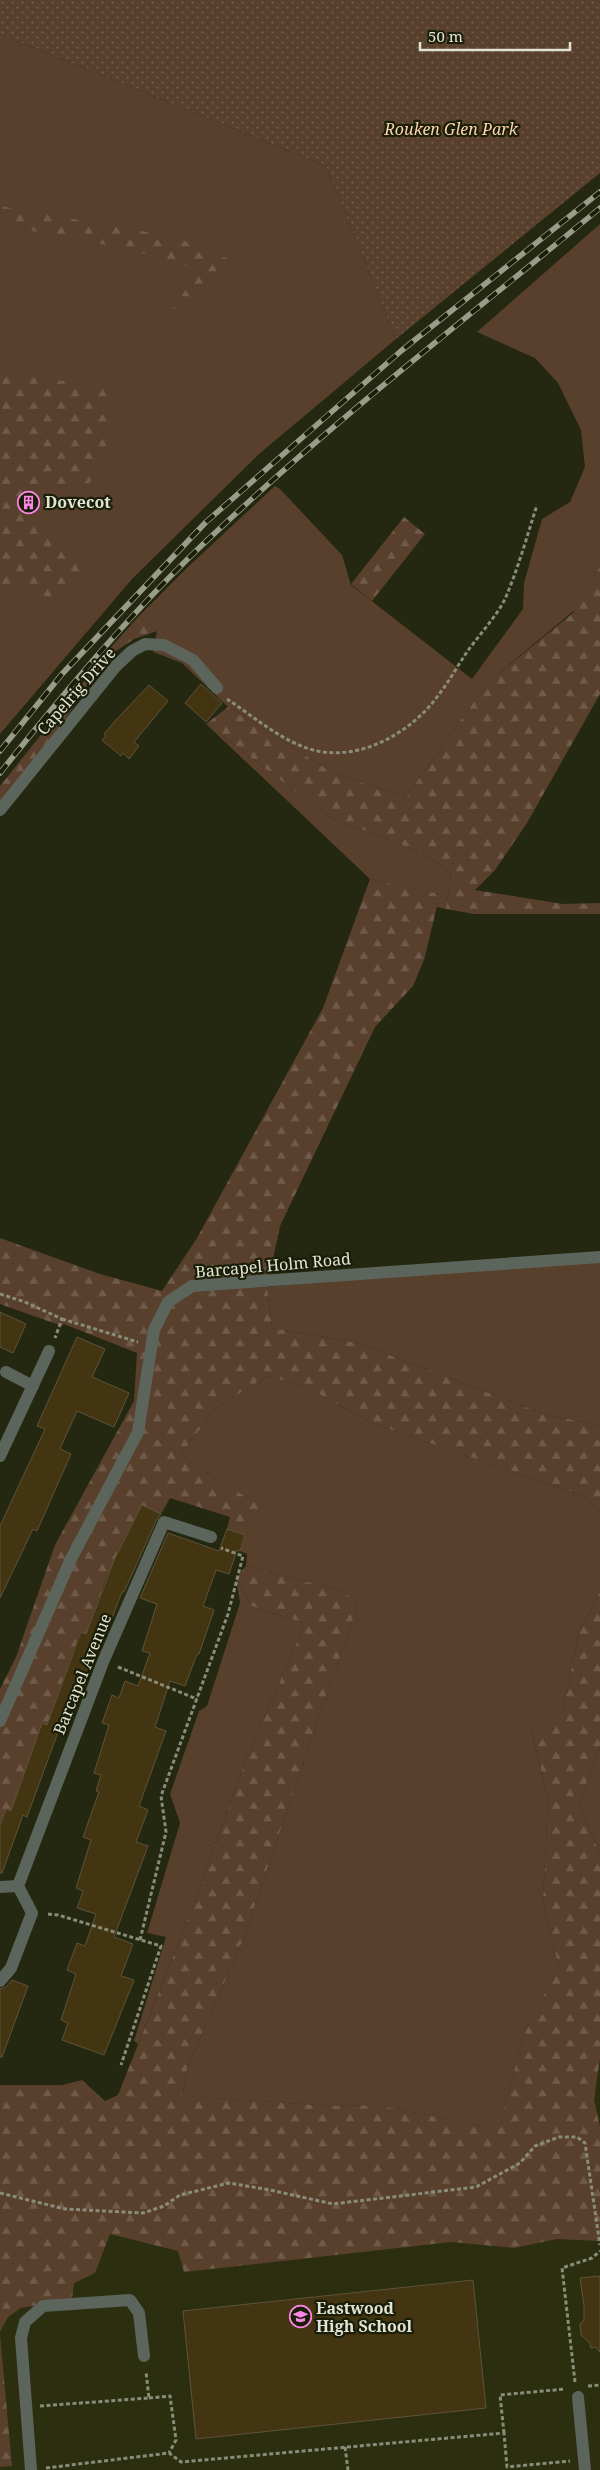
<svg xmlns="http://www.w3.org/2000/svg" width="600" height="2470" viewBox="0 0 600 2470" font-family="'Noto Serif',serif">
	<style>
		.built { fill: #2b2f0f }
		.grass { fill: #58402d }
		.forest { fill: url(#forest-firs) }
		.park { fill: url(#park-dots) }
		.building { fill: #433512; stroke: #5e533a }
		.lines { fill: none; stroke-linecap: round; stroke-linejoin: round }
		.path { stroke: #898c79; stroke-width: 3; stroke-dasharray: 4 2.5; stroke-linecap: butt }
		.service { stroke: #5c655c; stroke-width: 12 }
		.minor { stroke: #5c655c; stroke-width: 12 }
		.rail-casing { stroke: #989c89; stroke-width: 5.5 }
		.rail { stroke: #1b1e07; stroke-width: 4; stroke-dasharray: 11; stroke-linecap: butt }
		.labels { text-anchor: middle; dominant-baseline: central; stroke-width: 4.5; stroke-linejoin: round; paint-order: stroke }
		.park-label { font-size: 16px; font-style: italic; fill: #fed2af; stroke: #1b1e07 }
		.poi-label { font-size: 16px; font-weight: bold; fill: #e1e4d5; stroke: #1b1e07; text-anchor: start }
		.street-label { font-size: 16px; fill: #e1e4d5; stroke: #1b1e07 }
	</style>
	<defs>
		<pattern id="forest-firs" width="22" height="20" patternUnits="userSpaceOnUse" patternTransform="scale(1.25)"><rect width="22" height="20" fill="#58402d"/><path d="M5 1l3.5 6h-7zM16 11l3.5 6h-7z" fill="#705b4b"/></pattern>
		<pattern id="park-dots" width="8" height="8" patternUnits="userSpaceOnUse" patternTransform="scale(1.25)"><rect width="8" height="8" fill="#58402d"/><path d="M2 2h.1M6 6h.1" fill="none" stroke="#705b4b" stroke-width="1.8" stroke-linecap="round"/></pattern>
	</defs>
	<rect width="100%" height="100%" fill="#242810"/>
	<path class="built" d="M600 1970V2470H0V2141Z"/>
	<path class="grass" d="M0 34 326 166 396 339 259 454 132 579 0 734Z
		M600 224V566L576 609 487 683 406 797 335 774 228 707 182 663 153 652 157 631 139 616 190 565 275 486 280 489 342 555 351 585 472 679 523 609 524 583 542 519 570 502 585 467 581 430 558 383 535 358 477 332Z
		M206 724 331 818 410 848 443 866 451 874 446 909 437 907 439 894 370 879Z
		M600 1262V1425L547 1415 358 1343 272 1328 267 1287 418 1272Z
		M267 1376 304 1386 374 1424 585 1496 600 1511V1592L579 1632 562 1713 531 1729 548 1800 543 1901 559 1969 527 2023 502 2116 480 2126 378 2105 332 2106 182 2096 188 2066 242 1942 355 1613 356 1599 335 1589 246 1566 247 1554 240 1551 245 1535 266 1509 217 1480 181 1454 216 1408Z
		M236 1578 251 1606 305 1623 246 1760 195 1901 138 2044 134 2041 166 1937 147 1933 180 1823 170 1794 199 1711 207 1706 240 1603Z
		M600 1746V1854L579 1805Z"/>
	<path class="forest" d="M0 206 175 237 229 259 186 313 173 309 199 270C134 248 67 236 0 226Z
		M0 376 34 377 106 387 108 440 90 483 46 487 27 521 87 563 60 600 0 584Z
		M404 517 425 534 372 601 351 584Z
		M600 566V694L527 823 495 870 475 890 563 904 600 903V914H474L446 909 451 874 443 866 410 848 331 818 206 724 228 707 335 774 406 797 487 683 573 613Z
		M139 616 157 631 134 639 116 651 86 687 63 723 0 804V786L112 646Z
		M370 879 440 894 424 960 413 986 375 1027 280 1226 267 1287 272 1328 358 1343 547 1415 600 1425V1511L585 1496 374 1424 304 1386 267 1376 216 1408 181 1454 217 1480 267 1509 245 1535 227 1529 230 1517 170 1498 161 1514 142 1505 106 1579 86 1634 80 1633 47 1725 42 1724 11 1811 6 1809 0 1825V1689L16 1657 55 1545 134 1401 137 1353 64 1324 62 1326 0 1304V1238L100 1274 162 1291 197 1238 323 1008Z
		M246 1566 335 1589 356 1599 355 1613 242 1942 188 2066 182 2096 332 2106 378 2105 480 2126 502 2116 527 2023 559 1969 543 1901 548 1800 531 1728 562 1713 579 1632 600 1592V1746L579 1805 600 1854V2058L594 2099 600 2127V2241L557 2239 514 2248 451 2242 184 2272 178 2251 110 2234 95 2273 74 2283 72 2299 21 2308 8 2317 0 2332V2085H63L82 2080 105 2101 118 2095 195 1901 246 1760 305 1623 251 1606 236 1578Z
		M0 2335 12 2466 0 2467Z"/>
	<path class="park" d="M0 0H600V173L396 339 326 166 0 34Z"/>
	<path class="building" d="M18 502a11 11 0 1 1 22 0a11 11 0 1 1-22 0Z
		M201 684 222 703 206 722 185 703Z
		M149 685 168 701 134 742 139 746 129 759 123 753 121 756 102 740 106 736 104 734 115 721Z
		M0 1312 26 1324 13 1353 0 1347Z
		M77 1337 105 1349 92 1377 129 1393 114 1427 77 1411 60 1449 71 1454 37 1531 33 1529 0 1598V1526L45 1429 37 1426Z
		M142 1505 161 1514 157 1519 124 1592H122L102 1644 97 1643 64 1734 58 1732 27 1817 23 1815 2 1873H0V1825L6 1809 11 1811 42 1723 47 1725 81 1632 86 1634 115 1558Z
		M227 1529 245 1535 240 1551 237 1550 229 1574 216 1570 203 1606 214 1610 199 1654H197L185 1686 170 1681 155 1727 166 1731 139 1806 148 1810 136 1842 148 1846 114 1937 133 1944 121 1976 134 1980 104 2055 62 2040 68 2023 61 2020 76 1974 67 1970 77 1943 85 1946 96 1914 77 1908 83 1891 76 1888 91 1840 83 1837 99 1792 96 1791 101 1775 94 1773 109 1725 102 1723 112 1695 119 1698 125 1681 138 1686 150 1653 142 1651 157 1604 140 1598 168 1533 219 1551Z
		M12 1980 28 1986 2 2057H0V1989L6 1987Z
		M600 2276V2352L595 2347 591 2348 590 2343 581 2335 580 2324 584 2320V2306L580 2278Z
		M473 2280 486 2408 196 2439 183 2311Z"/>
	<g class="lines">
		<path class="path" d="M227 699C256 718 288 747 323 752 368 758 415 729 440 693 450 680 458 665 467 652 479 635 496 617 505 599 518 569 527 536 537 505
			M0 1294 25 1302 62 1319 55 1338
			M62 1319 138 1342
			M118 1667 197 1699
			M48 1914 58 1915 161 1946 121 2065
			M140 1940 166 1832 161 1796 228 1614 243 1556 221 1548
			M0 2193 65 2209 143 2213 164 2206 180 2195 229 2183 270 2190 333 2204 476 2187 520 2163 535 2146 559 2137H577L585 2143 600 2245
			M575 2382 562 2268 592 2258 600 2251
			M588 2386 600 2385
			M149 2398 170 2396 176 2440 169 2453
			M40 2406 149 2398 146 2372
			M504 2433 500 2395 565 2389
			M345 2447 348 2470
			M46 2468 169 2453 181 2462 504 2433 507 2467 570 2461"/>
		<path class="service" d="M0 810 116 666 132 651 145 644 164 645 193 660 217 688
			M0 1721 71 1559 138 1432 154 1330 168 1302 192 1286 600 1257
			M578 2397 585 2470
			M31 2470 21 2338 25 2322 43 2306 130 2300 139 2313 144 2356"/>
		<path class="minor" d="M6 1372 33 1386
			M0 1456 49 1351
			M0 1887 18 1886 103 1662 164 1522 211 1537
			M0 1981 11 1968 32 1913 18 1886"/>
		<defs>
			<path id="rail" d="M0 751 62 674 206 522 401 351 600 192
				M0 773C67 689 137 605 216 532 338 417 471 315 600 208"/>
		</defs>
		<use href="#rail" class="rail-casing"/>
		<use href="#rail" class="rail"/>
	</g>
	<defs>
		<symbol id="building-ring" viewBox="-11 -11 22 22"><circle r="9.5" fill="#1b1e07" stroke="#fb86e5" stroke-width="1.5"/><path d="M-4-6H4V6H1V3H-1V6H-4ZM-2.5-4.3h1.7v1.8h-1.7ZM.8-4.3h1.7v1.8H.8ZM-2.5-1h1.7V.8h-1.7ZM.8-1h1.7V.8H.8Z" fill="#fb86e5"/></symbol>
		<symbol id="school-ring" viewBox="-11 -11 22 22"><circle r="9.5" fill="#1b1e07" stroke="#fb86e5" stroke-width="1.5"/><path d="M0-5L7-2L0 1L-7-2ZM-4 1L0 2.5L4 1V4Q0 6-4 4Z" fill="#fb86e5"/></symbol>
	</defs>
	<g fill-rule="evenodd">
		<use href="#building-ring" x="16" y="490" width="25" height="25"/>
		<use href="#school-ring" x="288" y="2304" width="25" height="25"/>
	</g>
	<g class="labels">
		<g class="park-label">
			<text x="451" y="129">Rouken Glen Park</text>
		</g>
		<g class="poi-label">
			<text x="45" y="502">Dovecot</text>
			<text x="316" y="2308">Eastwood<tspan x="316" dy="18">High School</tspan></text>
		</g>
		<g class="street-label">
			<text transform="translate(76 691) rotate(-49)">Capelrig Drive</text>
			<text transform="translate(273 1265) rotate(-5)">Barcapel Holm Road</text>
			<text transform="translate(82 1674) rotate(-68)">Barcapel Avenue</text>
		</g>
	</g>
	<path d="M420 42v8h150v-8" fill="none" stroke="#e1e4d5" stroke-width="2.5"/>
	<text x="428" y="42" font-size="15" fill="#e1e4d5" stroke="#1b1e07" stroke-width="4" paint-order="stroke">50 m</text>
</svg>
